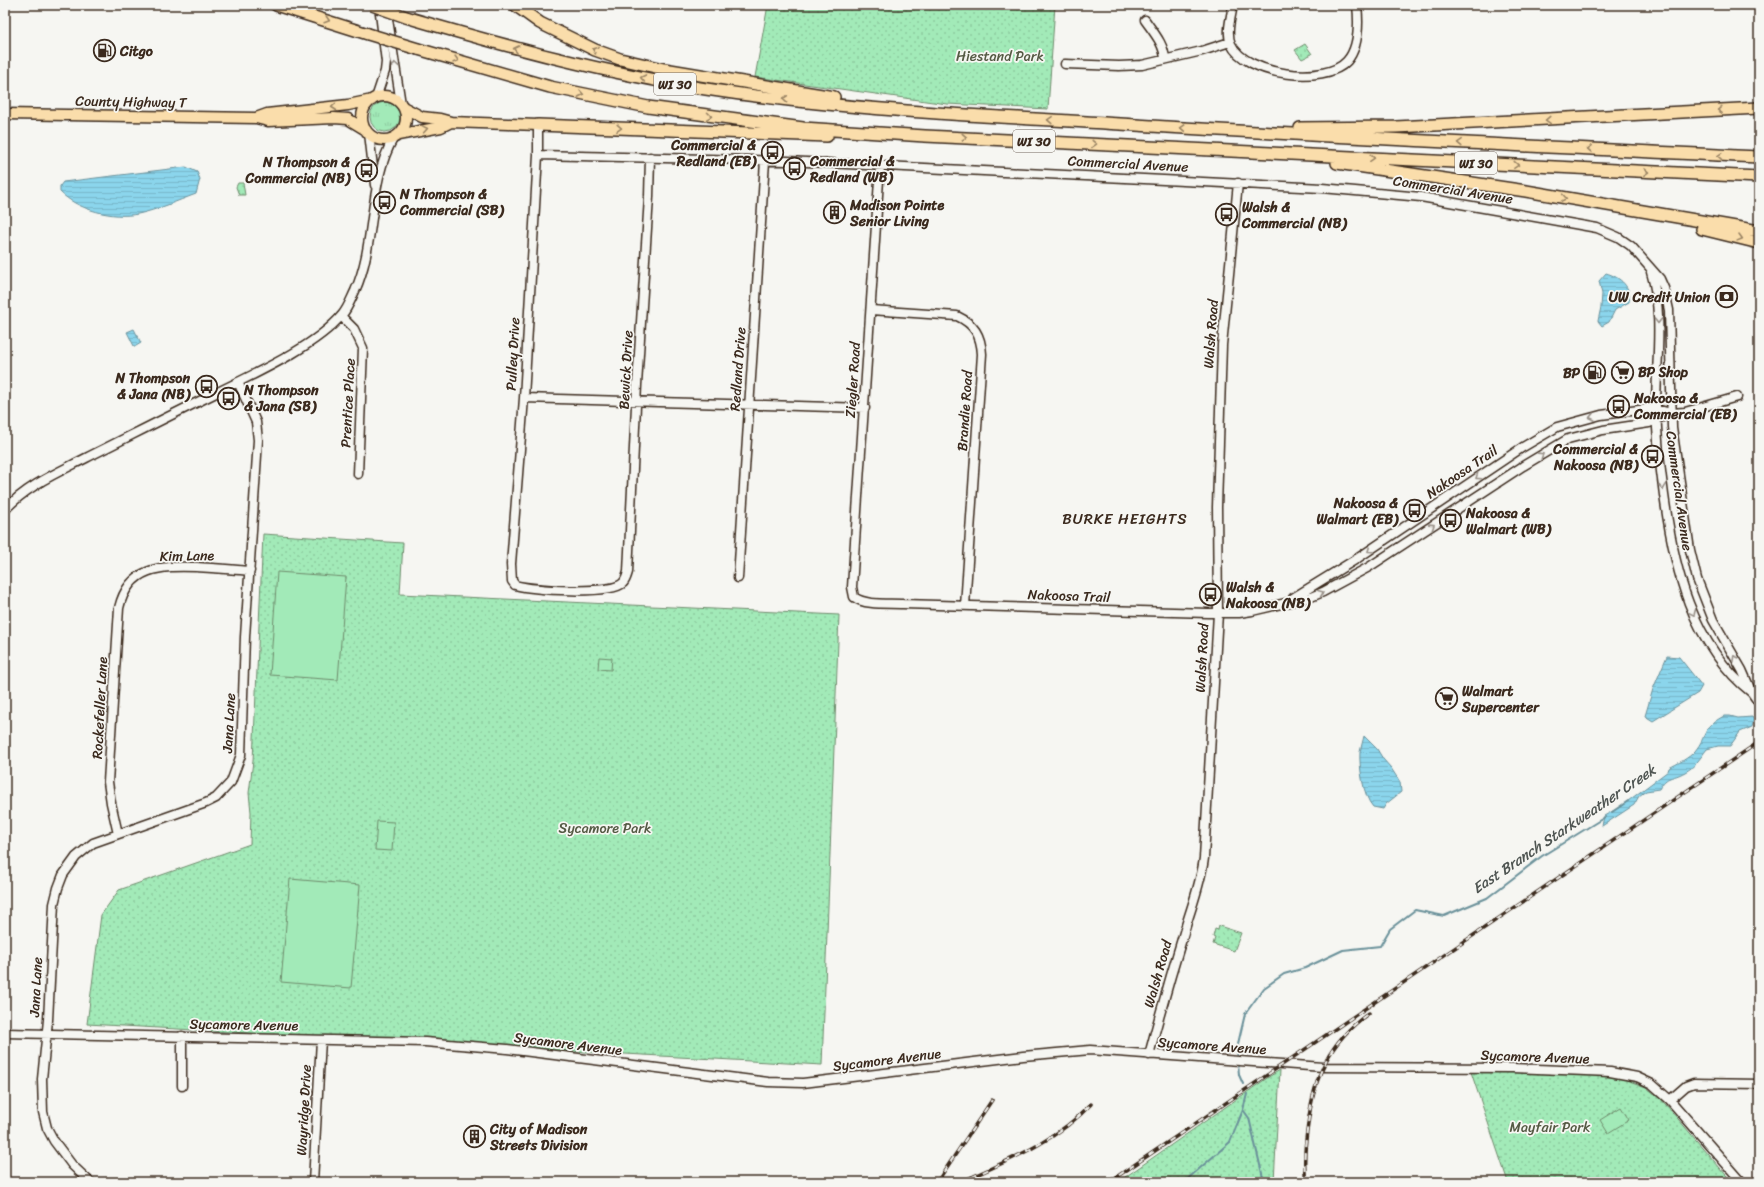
<svg xmlns="http://www.w3.org/2000/svg" width="1764" height="1187" viewBox="0 0 1764 1187" font-family="Sriracha,sans-serif">
	<style>
		.grass { fill: url(#grass-tufts); stroke: #6e8a6b }
		.park { fill: url(#park-dots); stroke: #6e8a6b }
		.garden { fill: #a2eab8; stroke: #6e8a6b }
		.water { fill: url(#water-rules); stroke: #6b919a }
		.lines { fill: none; stroke-linecap: round; stroke-linejoin: round }
		.stream { stroke: #6b919a; stroke-width: 2 }
		.minor-casing { stroke: #3b2a1e; stroke-width: 11 }
		.major-casing { stroke: #3b2a1e; stroke-width: 13 }
		.highway-casing { stroke: #3b2a1e; stroke-width: 14 }
		.minor { stroke: #f6f6f2; stroke-width: 8 }
		.major { stroke: #faddab; stroke-width: 10 }
		.highway { stroke: #faddab; stroke-width: 11 }
		.rail-casing { stroke: #3b2a1e; stroke-width: 3.5 }
		.rail { stroke: #f6f6f2; stroke-width: 2; stroke-dasharray: 6; stroke-linecap: butt }
		.highway-bridge-casing { stroke: #3b2a1e; stroke-width: 14; stroke-linecap: butt }
		.highway-bridge { stroke: #faddab; stroke-width: 11 }
		.oneway { stroke: #9a8464 }
		.oneway2 { stroke: #989088 }
		.labels { text-anchor: middle; dominant-baseline: central; stroke-width: 3.5; stroke-linejoin: round; paint-order: stroke }
		.shield { fill: #f6f6f2; stroke: #73675e; stroke-width: 1 }
		.shield-label { font-size: 13px; font-weight: bold; fill: #3b2a1e }
		.poi-label { font-size: 14px; font-weight: bold; fill: #3b2a1e; stroke: #f6f6f2; text-anchor: start }
		.park-label { font-size: 14px; fill: #555a44; stroke: #f6f6f2 }
		.street-label { font-size: 14px; fill: #3b2a1e; stroke: #f6f6f2 }
		.neighbourhood-label { font-size: 15px; letter-spacing: 1px; fill: #3b2a1e; stroke: #f6f6f2 }
		.water-label { font-size: 15px; font-style: italic; fill: #4f5552; stroke: #f6f6f2 }
	</style>
	<defs>
		<pattern id="grass-tufts" width="24" height="20" patternUnits="userSpaceOnUse"><rect width="24" height="20" fill="#a2eab8"/><path d="M3 7l-1-3M5 7V3M7 7l1-3M15 17l-1-3M17 17v-4M19 17l1-3" fill="none" stroke="#8cc99e"/></pattern>
		<pattern id="park-dots" width="8" height="8" patternUnits="userSpaceOnUse"><rect width="8" height="8" fill="#a2eab8"/><path d="M2 2h.1M6 6h.1" fill="none" stroke="#8cc99e" stroke-width="1.8" stroke-linecap="round"/></pattern>
		<pattern id="water-rules" width="6" height="5" patternUnits="userSpaceOnUse"><rect width="6" height="5" fill="#8bd5ec"/><path d="M0 2.5h6" fill="none" stroke="#79b7ca"/></pattern>
	</defs>
	<rect width="100%" height="100%" fill="#f6f6f2"/>
	<filter id="ink" filterUnits="userSpaceOnUse"><feTurbulence type="fractalNoise" baseFrequency=".025" numOctaves="2"/><feDisplacementMap in="SourceGraphic" scale="8" xChannelSelector="R" yChannelSelector="G"/><feConvolveMatrix kernelMatrix="1 2 1 2 8 2 1 2 1" color-interpolation-filters="sRGB"/></filter>
	<g filter="url(#ink)">
		<path class="grass" d="M370 117a15 15 0 1 1 30 0a15 15 0 1 1-30 0Z"/>
		<path class="park" d="M768 5H1055L1048 109 947 104 755 77Z
			M1305 44 1312 54 1302 59 1295 50Z
			M238 183H243L245 195H239L236 187Z
			M263 534 403 543 400 594 839 615 822 1065 87 1024 101 915 119 890 250 844 251 812 249 793 253 761Z
			M1219 926 1241 933 1234 951 1213 944 1215 938 1213 937 1215 929 1218 930Z
			M1470 1069 1603 1076 1621 1078 1646 1087 1661 1099 1732 1182H1508Z
			M1280 1070 1274 1182H1118L1270 1076Z"/>
		<path class="garden" d="M277 572 346 577 338 680 270 675Z
			M599 657 612 658 611 670 598 669Z
			M377 821 394 822 392 851 375 850Z
			M290 879 360 885 351 988 281 982Z
			M1621 1107 1629 1120 1608 1133 1600 1120Z"/>
		<path class="water" d="M186 167 197 172 200 179 196 194C177 201 157 210 138 214 113 219 78 210 60 192V186L63 182Z
			M1606 273C1620 277 1632 287 1629 302L1615 310 1609 322 1602 326 1598 321 1601 307 1602 294 1599 281Z
			M134 329 141 343 136 346H134L127 332Z
			M1667 656 1679 657 1702 686 1698 693 1653 721 1645 716 1653 689Z
			M1724 716H1730L1738 718 1752 717 1754 720 1752 727 1740 732 1730 746H1718L1707 749C1700 758 1695 767 1685 772 1671 780 1668 774 1659 789L1646 791 1639 796 1634 805 1602 826 1604 816 1620 807 1668 771 1669 768C1678 763 1688 759 1695 751 1708 735 1701 728 1724 716Z
			M1364 736 1377 749 1383 759 1391 768 1400 782 1401 792 1386 804 1383 809 1373 807C1363 796 1359 766 1360 752 1361 747 1363 741 1364 736Z"/>
		<g class="lines">
			<path class="stream" d="M1612 812 1628 801
				M1238 1058 1237 1048 1245 1014 1264 988 1284 974 1305 968 1343 950 1380 946 1390 929 1415 910 1444 916 1487 898 1542 856 1605 817
				M1238 1063 1239 1075 1243 1084
				M1244 1111 1249 1118 1264 1182
				M1184 1182 1230 1142 1243 1110 1247 1094"/>
			<defs>
				<path id="minor" d="M1233 5C1231 17 1226 33 1231 44 1245 75 1325 86 1347 61 1359 47 1359 23 1357 5
					M386 6 401 104
					M1145 20C1154 33 1164 44 1165 59
					M1065 64 1119 66 1142 65 1202 51 1230 42
					M376 98 385 71 386 62 379 5
					M538 125V155L524 398 511 564 512 581 515 585C533 590 610 595 623 583 626 580 627 575 628 572L637 385 649 197 650 157
					M369 133 375 185
					M538 155 787 161 1322 188 1421 197 1597 228 1618 237 1631 246 1660 279 1664 288 1669 310 1672 427 1690 550 1697 579 1713 620 1742 670 1752 693 1759 703
					M880 165 852 587 854 597C866 606 888 603 903 604L1208 613H1239L1252 611 1311 597 1323 592 1369 567 1523 466 1568 439 1603 430 1649 423 1671 413
					M1651 272C1664 315 1656 363 1656 408 1657 437 1660 466 1664 495 1674 568 1691 644 1752 693
					M871 310 957 316C974 324 981 335 982 354L965 606
					M341 316 354 329 363 348 358 474
					M524 398 865 408
					M5 510C26 486 59 472 86 458 130 436 173 414 216 393 254 374 315 347 342 315 348 308 351 299 355 291 377 242 367 184 394 137
					M738 578 765 161
					M1293 598 1358 558 1523 447 1557 427 1601 415 1646 409H1656L1671 413 1685 412 1737 397
					M118 834 111 803 108 782 119 608C129 566 161 566 197 567 214 568 232 569 250 571
					M5 1033 425 1042 507 1049 768 1082 803 1083 1023 1056 1090 1050 1323 1067 1512 1068 1610 1072 1637 1077 1652 1084 1670 1100 1742 1182
					M1149 1055C1160 1013 1172 971 1185 929 1192 905 1201 883 1204 858L1218 613 1217 507 1222 345 1238 183
					M182 1086V1036
					M1670 1100 1686 1086 1694 1083 1759 1084
					M90 1182 72 1165 54 1141 47 1128 43 1112 42 1079 48 1020 54 904 58 888 63 875 76 857 93 843 206 803 216 798 231 782 241 755 245 637 258 440 256 422 238 382
					M313 1182 321 1040"/>
				<path id="major" d="M362 118a22 22 0 1 1 44 0a22 22 0 1 1-44 0Z
					M403 107 422 117 440 119 451 122 538 125
					M5 114 256 118 268 121 334 118 348 119 366 130
					M256 118 267 114 348 105 372 100
					M398 135 441 127 451 122"/>
				<path id="highway" d="M276 5 368 34
					M515 5 540 23 595 50 620 59 664 69 834 97
					M406 17C505 46 604 73 706 89 848 111 993 116 1136 125 1344 138 1551 147 1759 157
					M418 49 550 87 648 107 803 128 925 136 1759 177
					M538 125 827 136
					M1300 128 1396 127 1759 108
					M1337 163 1526 191 1759 231
					M1702 229 1759 243"/>
			</defs>
			<use href="#minor" class="minor-casing"/>
			<use href="#major" class="major-casing"/>
			<use href="#highway" class="highway-casing"/>
			<use href="#minor" class="minor"/>
			<use href="#major" class="major"/>
			<use href="#highway" class="highway"/>
			<defs>
				<path id="rail" d="M937 1182 992 1100
					M961 1182C1007 1161 1056 1142 1091 1104
					M1109 1182 1759 742
					M1306 1182C1303 1162 1305 1144 1308 1124 1314 1076 1329 1042 1369 1013"/>
			</defs>
			<use href="#rail" class="rail-casing"/>
			<use href="#rail" class="rail"/>
			<defs>
				<path id="highway-bridge" d="M372 5 406 17
					M368 34 418 49"/>
			</defs>
			<use href="#highway-bridge" class="highway-bridge-casing"/>
			<use href="#highway-bridge" class="highway-bridge"/>
		</g>
		<defs><path id="oneway-chevron" d="M-2-3.5L2.5 0L-2 3.5" fill="none" stroke-width="1.6" stroke-linecap="round" stroke-linejoin="round"/></defs>
		<g class="oneway">
			<use href="#oneway-chevron" transform="translate(327 20) rotate(17)"/>
			<use href="#oneway-chevron" transform="translate(516 49) rotate(-166)"/>
			<use href="#oneway-chevron" transform="translate(595 50) rotate(-158)"/>
			<use href="#oneway-chevron" transform="translate(456 60) rotate(16)"/>
			<use href="#oneway-chevron" transform="translate(643 78) rotate(-169)"/>
			<use href="#oneway-chevron" transform="translate(581 94) rotate(11)"/>
			<use href="#oneway-chevron" transform="translate(785 99) rotate(-174)"/>
			<use href="#oneway-chevron" transform="translate(334 107) rotate(174)"/>
			<use href="#oneway-chevron" transform="translate(1720 110) rotate(177)"/>
			<use href="#oneway-chevron" transform="translate(709 116) rotate(8)"/>
			<use href="#oneway-chevron" transform="translate(1050 120) rotate(-177)"/>
			<use href="#oneway-chevron" transform="translate(1548 120) rotate(177)"/>
			<use href="#oneway-chevron" transform="translate(619 128) rotate(3)"/>
			<use href="#oneway-chevron" transform="translate(1183 128) rotate(-177)"/>
			<use href="#oneway-chevron" transform="translate(425 129) rotate(-10)"/>
			<use href="#oneway-chevron" transform="translate(964 137) rotate(3)"/>
			<use href="#oneway-chevron" transform="translate(1460 143) rotate(-177)"/>
			<use href="#oneway-chevron" transform="translate(1094 144) rotate(3)"/>
			<use href="#oneway-chevron" transform="translate(1590 149) rotate(-177)"/>
			<use href="#oneway-chevron" transform="translate(1720 156) rotate(-177)"/>
			<use href="#oneway-chevron" transform="translate(1372 158) rotate(3)"/>
			<use href="#oneway-chevron" transform="translate(1516 165) rotate(3)"/>
			<use href="#oneway-chevron" transform="translate(1646 172) rotate(3)"/>
			<use href="#oneway-chevron" transform="translate(1564 198) rotate(10)"/>
			<use href="#oneway-chevron" transform="translate(1740 238) rotate(15)"/>
		</g>
		<g class="oneway2">
			<use href="#oneway-chevron" transform="translate(395 65) rotate(-99)"/>
			<use href="#oneway-chevron" transform="translate(1658 321) rotate(90)"/>
			<use href="#oneway-chevron" transform="translate(1592 417) rotate(167)"/>
			<use href="#oneway-chevron" transform="translate(1541 455) rotate(-32)"/>
			<use href="#oneway-chevron" transform="translate(1478 477) rotate(146)"/>
			<use href="#oneway-chevron" transform="translate(1663 487) rotate(82)"/>
			<use href="#oneway-chevron" transform="translate(1432 526) rotate(-33)"/>
			<use href="#oneway-chevron" transform="translate(1370 550) rotate(145)"/>
			<use href="#oneway-chevron" transform="translate(1321 593) rotate(-23)"/>
			<use href="#oneway-chevron" transform="translate(1693 613) rotate(66)"/>
			<use href="#oneway-chevron" transform="translate(1735 658) rotate(-120)"/>
		</g>
	</g>
	<defs>
		<symbol id="fuel-ring" viewBox="-11 -11 22 22"><circle r="9.5" fill="#f6f6f2" stroke="#3b2a1e" stroke-width="1.5"/><path d="M-5.5-6h7V0h2V4h1.3V-2.5L3-4.5l.8-.8L6-3V5H2.5V1h-1V6h-7ZM-4.2-4.7v3.2H.2V-4.7Z" fill="#3b2a1e"/></symbol>
		<symbol id="bus-ring" viewBox="-11 -11 22 22"><circle r="9.5" fill="#f6f6f2" stroke="#3b2a1e" stroke-width="1.5"/><path d="M-5-6H5V4H4V6H2V4H-2V6H-4V4H-5ZM-3.5-4V0h7V-4ZM-3.5 1.2v1.5H-2V1.2ZM2 1.2v1.5H3.5V1.2Z" fill="#3b2a1e"/></symbol>
		<symbol id="building-ring" viewBox="-11 -11 22 22"><circle r="9.5" fill="#f6f6f2" stroke="#3b2a1e" stroke-width="1.5"/><path d="M-4-6H4V6H1V3H-1V6H-4ZM-2.5-4.3h1.7v1.8h-1.7ZM.8-4.3h1.7v1.8H.8ZM-2.5-1h1.7V.8h-1.7ZM.8-1h1.7V.8H.8Z" fill="#3b2a1e"/></symbol>
		<symbol id="bank-ring" viewBox="-11 -11 22 22"><circle r="9.5" fill="#f6f6f2" stroke="#3b2a1e" stroke-width="1.5"/><path d="M-6-4H6V4H-6ZM0-2.3a2.3 2.3 0 1 0 0 4.6a2.3 2.3 0 1 0 0-4.6Z" fill="#3b2a1e"/></symbol>
		<symbol id="supermarket-ring" viewBox="-11 -11 22 22"><circle r="9.5" fill="#f6f6f2" stroke="#3b2a1e" stroke-width="1.5"/><path d="M-6-5.5h2.5l.6 2H6L4.5 2H-2.5L-4.4-4H-6ZM-1.5 3.2a1.3 1.3 0 1 0 .1 0ZM3 3.2a1.3 1.3 0 1 0 .1 0Z" fill="#3b2a1e"/></symbol>
	</defs>
	<g fill-rule="evenodd">
		<use href="#fuel-ring" x="92" y="38" width="25" height="25"/>
		<use href="#bus-ring" x="760" y="140" width="25" height="25"/>
		<use href="#bus-ring" x="782" y="156" width="25" height="25"/>
		<use href="#bus-ring" x="354" y="158" width="25" height="25"/>
		<use href="#bus-ring" x="372" y="190" width="25" height="25"/>
		<use href="#building-ring" x="822" y="200" width="25" height="25"/>
		<use href="#bus-ring" x="1214" y="202" width="25" height="25"/>
		<use href="#bank-ring" x="1714" y="284" width="25" height="25"/>
		<use href="#supermarket-ring" x="1610" y="360" width="25" height="25"/>
		<use href="#fuel-ring" x="1582" y="360" width="25" height="25"/>
		<use href="#bus-ring" x="194" y="374" width="25" height="25"/>
		<use href="#bus-ring" x="216" y="386" width="25" height="25"/>
		<use href="#bus-ring" x="1606" y="394" width="25" height="25"/>
		<use href="#bus-ring" x="1640" y="444" width="25" height="25"/>
		<use href="#bus-ring" x="1402" y="498" width="25" height="25"/>
		<use href="#bus-ring" x="1438" y="508" width="25" height="25"/>
		<use href="#bus-ring" x="1198" y="582" width="25" height="25"/>
		<use href="#supermarket-ring" x="1434" y="686" width="25" height="25"/>
		<use href="#building-ring" x="462" y="1124" width="25" height="25"/>
	</g>
	<g class="labels">
		<g class="shield">
			<rect x="654" y="73" width="42" height="22" rx="3"/>
			<rect x="1013" y="130" width="42" height="22" rx="3"/>
			<rect x="1455" y="152" width="42" height="22" rx="3"/>
		</g>
		<g class="shield-label">
			<text x="675" y="84">WI 30</text>
			<text x="1034" y="141">WI 30</text>
			<text x="1476" y="163">WI 30</text>
		</g>
		<g class="poi-label">
			<text x="120" y="51">Citgo</text>
			<text x="756" y="145" text-anchor="end">Commercial &amp;<tspan x="756" dy="16">Redland (EB)</tspan></text>
			<text x="810" y="161">Commercial &amp;<tspan x="810" dy="16">Redland (WB)</tspan></text>
			<text x="350" y="162" text-anchor="end">N Thompson &amp;<tspan x="350" dy="16">Commercial (NB)</tspan></text>
			<text x="400" y="194">N Thompson &amp;<tspan x="400" dy="16">Commercial (SB)</tspan></text>
			<text x="850" y="205">Madison Pointe<tspan x="850" dy="16">Senior Living</tspan></text>
			<text x="1242" y="207">Walsh &amp;<tspan x="1242" dy="16">Commercial (NB)</tspan></text>
			<text x="1710" y="297" text-anchor="end">UW Credit Union</text>
			<text x="1638" y="372">BP Shop</text>
			<text x="1580" y="373" text-anchor="end">BP</text>
			<text x="190" y="378" text-anchor="end">N Thompson<tspan x="190" dy="16">&amp; Jana (NB)</tspan></text>
			<text x="244" y="390">N Thompson<tspan x="244" dy="16">&amp; Jana (SB)</tspan></text>
			<text x="1634" y="398">Nakoosa &amp;<tspan x="1634" dy="16">Commercial (EB)</tspan></text>
			<text x="1638" y="449" text-anchor="end">Commercial &amp;<tspan x="1638" dy="16">Nakoosa (NB)</tspan></text>
			<text x="1398" y="503" text-anchor="end">Nakoosa &amp;<tspan x="1398" dy="16">Walmart (EB)</tspan></text>
			<text x="1466" y="513">Nakoosa &amp;<tspan x="1466" dy="16">Walmart (WB)</tspan></text>
			<text x="1226" y="587">Walsh &amp;<tspan x="1226" dy="16">Nakoosa (NB)</tspan></text>
			<text x="1462" y="691">Walmart<tspan x="1462" dy="16">Supercenter</tspan></text>
			<text x="490" y="1129">City of Madison<tspan x="490" dy="16">Streets Division</tspan></text>
		</g>
		<g class="park-label">
			<text x="1000" y="56">Hiestand Park</text>
			<text x="605" y="828">Sycamore Park</text>
			<text x="1550" y="1127">Mayfair Park</text>
		</g>
		<g class="street-label">
			<text transform="translate(131 102) rotate(1)">County Highway T</text>
			<text transform="translate(1128 164) rotate(3)">Commercial Avenue</text>
			<text transform="translate(1453 190) rotate(9)">Commercial Avenue</text>
			<text transform="translate(1211 334) rotate(-86)">Walsh Road</text>
			<text transform="translate(513 354) rotate(-87)">Pulley Drive</text>
			<text transform="translate(738 369) rotate(-86)">Redland Drive</text>
			<text transform="translate(626 370) rotate(-87)">Bewick Drive</text>
			<text transform="translate(853 380) rotate(-86)">Ziegler Road</text>
			<text transform="translate(348 403) rotate(-87)">Prentice Place</text>
			<text transform="translate(965 411) rotate(-86)">Brandie Road</text>
			<text transform="translate(1462 472) rotate(-34)">Nakoosa Trail</text>
			<text transform="translate(1679 491) rotate(82)">Commercial Avenue</text>
			<text transform="translate(187 556) rotate(-1)">Kim Lane</text>
			<text transform="translate(1069 596) rotate(2)">Nakoosa Trail</text>
			<text transform="translate(1202 658) rotate(-87)">Walsh Road</text>
			<text transform="translate(100 708) rotate(-87)">Rockefeller Lane</text>
			<text transform="translate(229 723) rotate(-87)">Jana Lane</text>
			<text transform="translate(1158 974) rotate(-74)">Walsh Road</text>
			<text transform="translate(36 987) rotate(-87)">Jana Lane</text>
			<text transform="translate(244 1025) rotate(1)">Sycamore Avenue</text>
			<text transform="translate(568 1044) rotate(7)">Sycamore Avenue</text>
			<text transform="translate(1212 1046) rotate(4)">Sycamore Avenue</text>
			<text transform="translate(1535 1057) rotate(2)">Sycamore Avenue</text>
			<text transform="translate(887 1060) rotate(-7)">Sycamore Avenue</text>
			<text transform="translate(304 1110) rotate(-87)">Wayridge Drive</text>
		</g>
		<g class="neighbourhood-label">
			<text x="1125" y="519">BURKE HEIGHTS</text>
		</g>
		<g class="water-label">
			<text transform="translate(1564 829) rotate(-34)">East Branch Starkweather Creek</text>
		</g>
	</g>
	<rect width="1764" height="1187" fill="none" stroke="#f6f6f2" stroke-width="20"/>
	<rect x="10" y="10" width="1744" height="1167" fill="none" stroke="#3b2a1e" stroke-width="1.5" filter="url(#ink)"/>
</svg>
